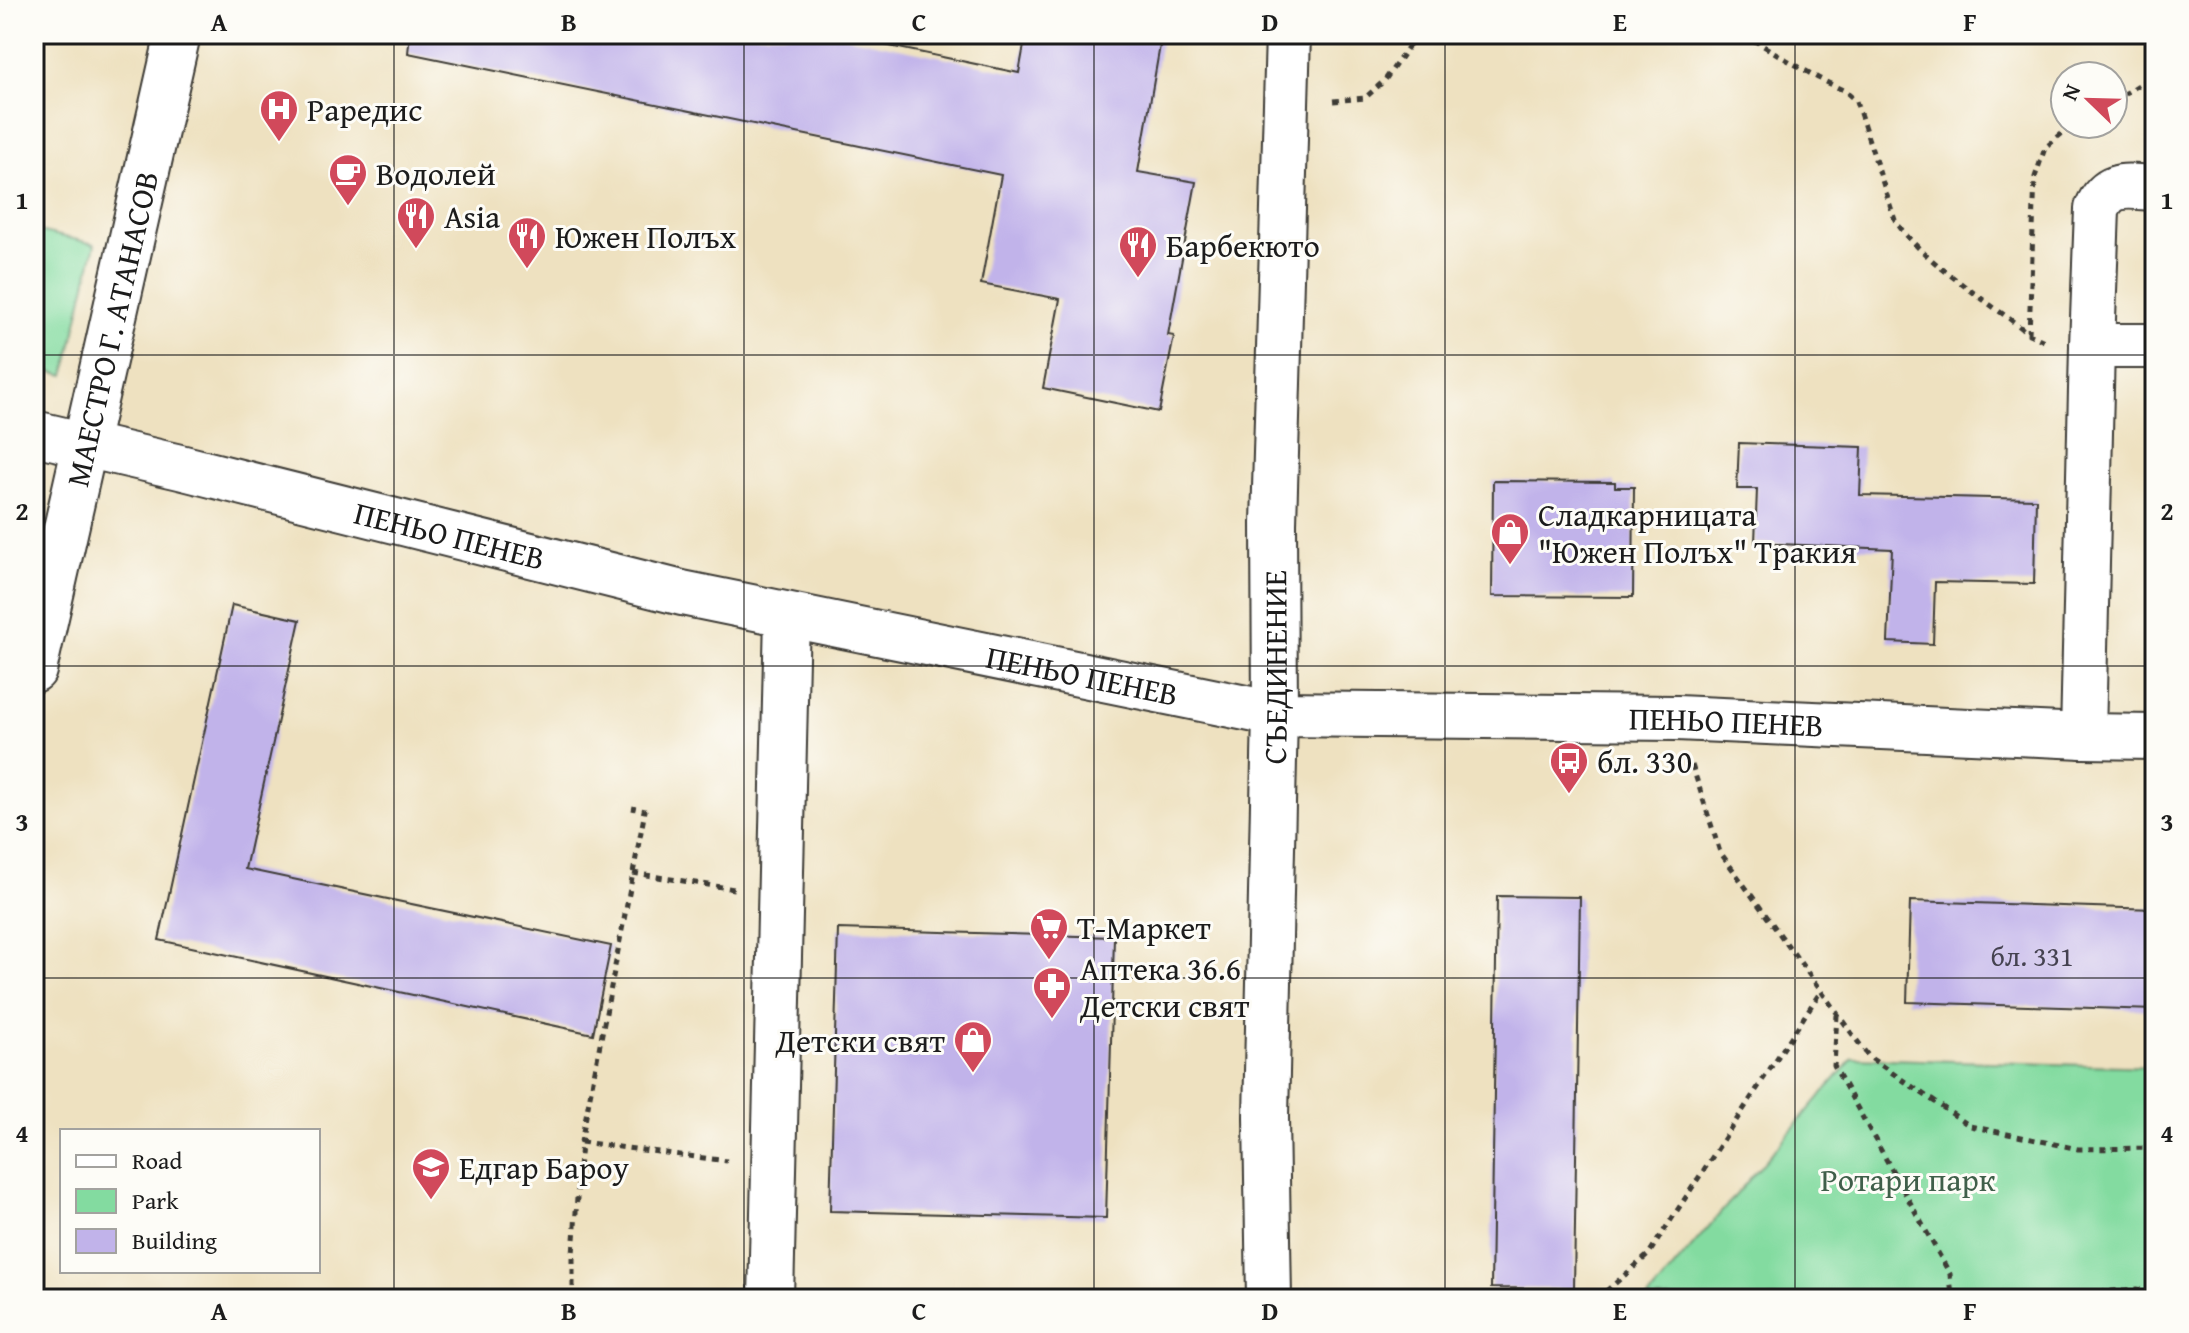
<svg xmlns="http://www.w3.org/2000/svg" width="2189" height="1333" viewBox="0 0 2189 1333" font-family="'Gentium Book Plus',serif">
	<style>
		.green { fill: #83dba0; stroke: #507c5e; stroke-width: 2 }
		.building { fill: #c1b3ea }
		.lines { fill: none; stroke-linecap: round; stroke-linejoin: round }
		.minor-casing { stroke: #3c3a35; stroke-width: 48 }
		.path { stroke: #3c3a35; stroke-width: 5; stroke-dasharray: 6 6; stroke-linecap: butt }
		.minor { stroke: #fff; stroke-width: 44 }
		.grid { fill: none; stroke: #1c1c1c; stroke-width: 2; stroke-opacity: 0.55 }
		.labels { text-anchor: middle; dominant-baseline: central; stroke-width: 6; stroke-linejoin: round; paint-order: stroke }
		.number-label { font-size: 28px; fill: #454250 }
		.poi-label { font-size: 32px; fill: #1c1c1c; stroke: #fdfcf7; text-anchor: start }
		.street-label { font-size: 32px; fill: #1c1c1c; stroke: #fdfcf7 }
		.park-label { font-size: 32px; fill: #405f4a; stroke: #fdfcf7 }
		.neatline { fill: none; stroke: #1c1c1c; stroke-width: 3 }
		.grid-label { font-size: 26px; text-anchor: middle; font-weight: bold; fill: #1c1c1c }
	</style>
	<rect width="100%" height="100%" fill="#fdfcf7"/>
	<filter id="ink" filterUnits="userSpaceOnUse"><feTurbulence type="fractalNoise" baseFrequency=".0125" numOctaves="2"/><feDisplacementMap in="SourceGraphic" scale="16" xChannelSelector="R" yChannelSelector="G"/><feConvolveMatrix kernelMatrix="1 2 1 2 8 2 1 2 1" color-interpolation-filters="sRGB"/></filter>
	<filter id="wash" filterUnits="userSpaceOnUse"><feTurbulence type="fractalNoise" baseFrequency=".006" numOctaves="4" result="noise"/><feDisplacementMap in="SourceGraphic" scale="32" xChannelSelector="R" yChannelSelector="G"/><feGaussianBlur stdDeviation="1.8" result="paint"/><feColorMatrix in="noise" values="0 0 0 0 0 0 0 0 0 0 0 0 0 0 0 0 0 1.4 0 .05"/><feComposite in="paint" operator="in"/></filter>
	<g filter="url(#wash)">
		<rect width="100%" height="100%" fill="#eee1c0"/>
		<path class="green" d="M34 230 95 244 65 375 34 368Z
			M1853 1058 2155 1067V1299H1647Z"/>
		<g id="blocks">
			<path class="building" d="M410 34H832L1019 73 1026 34H1162L1138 172 1196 182 1168 335 1174 336 1159 412 1043 388 1060 299 981 284 1001 175 408 53Z
				M1739 443 1862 447 1860 495 2036 499 2034 584 1935 582 1933 644 1888 642 1892 549 1755 543 1757 489H1737Z
				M1493 481 1615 482V487H1634L1633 597 1492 596Z
				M232 605 300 620 245 869 611 946 593 1034 159 940Z
				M1497 896 1580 897 1574 1289 1491 1288Z
				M1910 901 2155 909V1010L1907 1002Z
				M838 929 1114 937 1106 1218 830 1211Z"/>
		</g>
	</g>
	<g filter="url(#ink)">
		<use href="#blocks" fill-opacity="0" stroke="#3c3a35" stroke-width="2"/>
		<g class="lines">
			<defs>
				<g id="minor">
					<path d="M2092 346 2097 209C2109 180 2128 187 2155 188"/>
					<path id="s1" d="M34 433 180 467 682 593 1275 714 1677 718 2083 736 2155 737"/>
					<path id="s2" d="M34 670 178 34"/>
					<path d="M2083 736 2092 346H2155"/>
					<path d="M771 1299 787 615"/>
					<path id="s3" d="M1269 1299 1266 1117 1275 714 1274 523 1288 34"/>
				</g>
			</defs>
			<use href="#minor" class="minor-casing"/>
			<path class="path" d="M1743 34 1818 78 1845 91 1856 101 1895 220C1921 261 1990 302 2029 334L2044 341
				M1333 101 1365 98 1385 80 1417 34
				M2113 101 2155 75
				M2029 334 2035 177 2045 148 2073 124
				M1692 765 1720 852 1869 1057 1970 1126 2078 1149 2155 1148
				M633 873 734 889
				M1837 1015 1834 1066 1950 1274 1952 1299
				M581 1142 727 1161
				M573 1299V1254L581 1142 645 811 632 808
				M1597 1299 1648 1255 1821 991
				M2027 1299 2136 1289 2155 1292"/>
			<use href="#minor" class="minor"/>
		</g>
	</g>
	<path class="grid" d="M394 34V1299M744 34V1299M1094 34V1299M1445 34V1299M1795 34V1299M34 355H2155M34 666H2155M34 978H2155"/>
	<defs>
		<symbol id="hospital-pin" viewBox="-11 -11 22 30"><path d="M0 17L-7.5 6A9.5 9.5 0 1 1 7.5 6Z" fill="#d1495b" stroke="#fdfcf7"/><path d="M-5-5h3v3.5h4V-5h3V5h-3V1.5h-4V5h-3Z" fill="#fff"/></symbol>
		<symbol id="cafe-pin" viewBox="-11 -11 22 30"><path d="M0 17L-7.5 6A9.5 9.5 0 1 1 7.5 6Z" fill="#d1495b" stroke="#fdfcf7"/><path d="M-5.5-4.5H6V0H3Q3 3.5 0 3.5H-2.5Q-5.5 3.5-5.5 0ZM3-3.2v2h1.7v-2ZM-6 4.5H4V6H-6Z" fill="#fff"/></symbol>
		<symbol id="restaurant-pin" viewBox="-11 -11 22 30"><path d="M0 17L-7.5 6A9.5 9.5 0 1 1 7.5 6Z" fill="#d1495b" stroke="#fdfcf7"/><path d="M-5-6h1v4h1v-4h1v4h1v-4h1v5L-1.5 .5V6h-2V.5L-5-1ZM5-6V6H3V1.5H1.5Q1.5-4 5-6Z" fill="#fff"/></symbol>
		<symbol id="shop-pin" viewBox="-11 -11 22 30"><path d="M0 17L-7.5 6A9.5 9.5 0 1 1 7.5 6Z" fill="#d1495b" stroke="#fdfcf7"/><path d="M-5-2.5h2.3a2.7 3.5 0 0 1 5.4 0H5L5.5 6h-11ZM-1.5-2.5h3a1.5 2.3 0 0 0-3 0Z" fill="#fff"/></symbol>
		<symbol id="bus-pin" viewBox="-11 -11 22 30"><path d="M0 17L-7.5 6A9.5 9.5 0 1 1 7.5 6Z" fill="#d1495b" stroke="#fdfcf7"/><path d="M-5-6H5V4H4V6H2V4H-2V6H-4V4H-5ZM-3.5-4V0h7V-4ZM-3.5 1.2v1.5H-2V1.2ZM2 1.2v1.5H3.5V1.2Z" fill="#fff"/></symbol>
		<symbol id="supermarket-pin" viewBox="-11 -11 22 30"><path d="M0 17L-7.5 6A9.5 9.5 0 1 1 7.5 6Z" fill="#d1495b" stroke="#fdfcf7"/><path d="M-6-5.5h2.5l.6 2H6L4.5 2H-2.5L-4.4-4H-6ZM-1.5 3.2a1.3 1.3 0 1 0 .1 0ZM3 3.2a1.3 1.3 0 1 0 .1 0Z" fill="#fff"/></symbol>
		<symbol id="pharmacy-pin" viewBox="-11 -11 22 30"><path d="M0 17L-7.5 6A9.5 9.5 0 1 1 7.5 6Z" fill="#d1495b" stroke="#fdfcf7"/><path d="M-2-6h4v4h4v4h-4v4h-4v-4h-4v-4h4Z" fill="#fff"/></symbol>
		<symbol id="school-pin" viewBox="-11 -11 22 30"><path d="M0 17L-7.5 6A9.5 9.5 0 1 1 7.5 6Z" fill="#d1495b" stroke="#fdfcf7"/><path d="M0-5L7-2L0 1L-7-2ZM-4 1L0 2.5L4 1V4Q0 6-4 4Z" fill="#fff"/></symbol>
	</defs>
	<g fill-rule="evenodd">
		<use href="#hospital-pin" x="257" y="87" width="44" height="60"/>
		<use href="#cafe-pin" x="326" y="151" width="44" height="60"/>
		<use href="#restaurant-pin" x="394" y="194" width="44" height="60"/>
		<use href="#restaurant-pin" x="505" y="214" width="44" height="60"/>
		<use href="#restaurant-pin" x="1116" y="223" width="44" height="60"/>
		<use href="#shop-pin" x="1488" y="510" width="44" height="60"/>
		<use href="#bus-pin" x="1547" y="739" width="44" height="60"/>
		<use href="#supermarket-pin" x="1027" y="905" width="44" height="60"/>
		<use href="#pharmacy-pin" x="1030" y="964" width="44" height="60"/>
		<use href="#shop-pin" x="951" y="1018" width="44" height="60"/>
		<use href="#school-pin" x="409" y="1145" width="44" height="60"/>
	</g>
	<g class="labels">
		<g class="number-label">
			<text x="2032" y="955">бл. 331</text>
		</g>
		<g class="poi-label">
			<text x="307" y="109">Раредис</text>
			<text x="376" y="173">Водолей</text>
			<text x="444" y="216">Asia</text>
			<text x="555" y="236">Южен Полъх</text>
			<text x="1166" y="245">Барбекюто</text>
			<text x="1538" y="514">Сладкарницата<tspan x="1538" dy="37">"Южен Полъх" Тракия</tspan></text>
			<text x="1597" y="761">бл. 330</text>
			<text x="1077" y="927">Т-Маркет</text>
			<text x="1080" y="968">Аптека 36.6<tspan x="1080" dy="37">Детски свят</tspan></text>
			<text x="945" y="1040" text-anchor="end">Детски свят</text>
			<text x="459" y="1167">Едгар Бароу</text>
		</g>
		<g class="street-label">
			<text stroke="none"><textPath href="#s2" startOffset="350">МАЕСТРО Г. АТАНАСОВ</textPath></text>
			<text stroke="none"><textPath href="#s1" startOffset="428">ПЕНЬО ПЕНЕВ</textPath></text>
			<text stroke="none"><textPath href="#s3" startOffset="632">СЪЕДИНЕНИЕ</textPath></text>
			<text stroke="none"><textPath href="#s1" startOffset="1076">ПЕНЬО ПЕНЕВ</textPath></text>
			<text stroke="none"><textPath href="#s1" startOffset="1724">ПЕНЬО ПЕНЕВ</textPath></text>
		</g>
		<g class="park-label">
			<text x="1908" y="1179">Ротари парк</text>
		</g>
	</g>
	<rect width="2189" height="1333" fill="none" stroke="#fdfcf7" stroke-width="88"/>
	<rect x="60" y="1129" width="260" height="144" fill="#fdfcf7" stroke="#a3a29f" stroke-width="2"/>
	<rect x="76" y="1155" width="40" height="12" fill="#ffffff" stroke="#a3a29f" stroke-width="2"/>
	<text x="132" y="1169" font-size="24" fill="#1c1c1c">Road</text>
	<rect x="76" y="1189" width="40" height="24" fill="#83dba0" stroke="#a3a29f" stroke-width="2"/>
	<text x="132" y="1209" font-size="24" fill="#1c1c1c">Park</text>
	<rect x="76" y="1229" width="40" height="24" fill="#c1b3ea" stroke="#a3a29f" stroke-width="2"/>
	<text x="132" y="1249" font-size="24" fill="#1c1c1c">Building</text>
	<g transform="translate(2089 100) rotate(293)"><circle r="38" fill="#fdfcf7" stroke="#a3a29f" stroke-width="2"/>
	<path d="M0-6L14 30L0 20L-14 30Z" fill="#d1495b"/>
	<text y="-12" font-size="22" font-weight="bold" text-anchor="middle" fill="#1c1c1c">N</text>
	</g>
	<rect x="44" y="44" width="2101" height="1245" class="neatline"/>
	<g class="grid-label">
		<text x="219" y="31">A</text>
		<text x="569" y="31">B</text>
		<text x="919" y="31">C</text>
		<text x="1270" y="31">D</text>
		<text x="1620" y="31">E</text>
		<text x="1970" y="31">F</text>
		<text x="22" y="209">1</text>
		<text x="2167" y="209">1</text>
		<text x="22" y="520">2</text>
		<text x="2167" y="520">2</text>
		<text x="22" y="831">3</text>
		<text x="2167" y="831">3</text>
		<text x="22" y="1142">4</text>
		<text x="2167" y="1142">4</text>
		<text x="219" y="1320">A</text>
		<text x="569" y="1320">B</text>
		<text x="919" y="1320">C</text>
		<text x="1270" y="1320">D</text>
		<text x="1620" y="1320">E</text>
		<text x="1970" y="1320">F</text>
	</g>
</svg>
